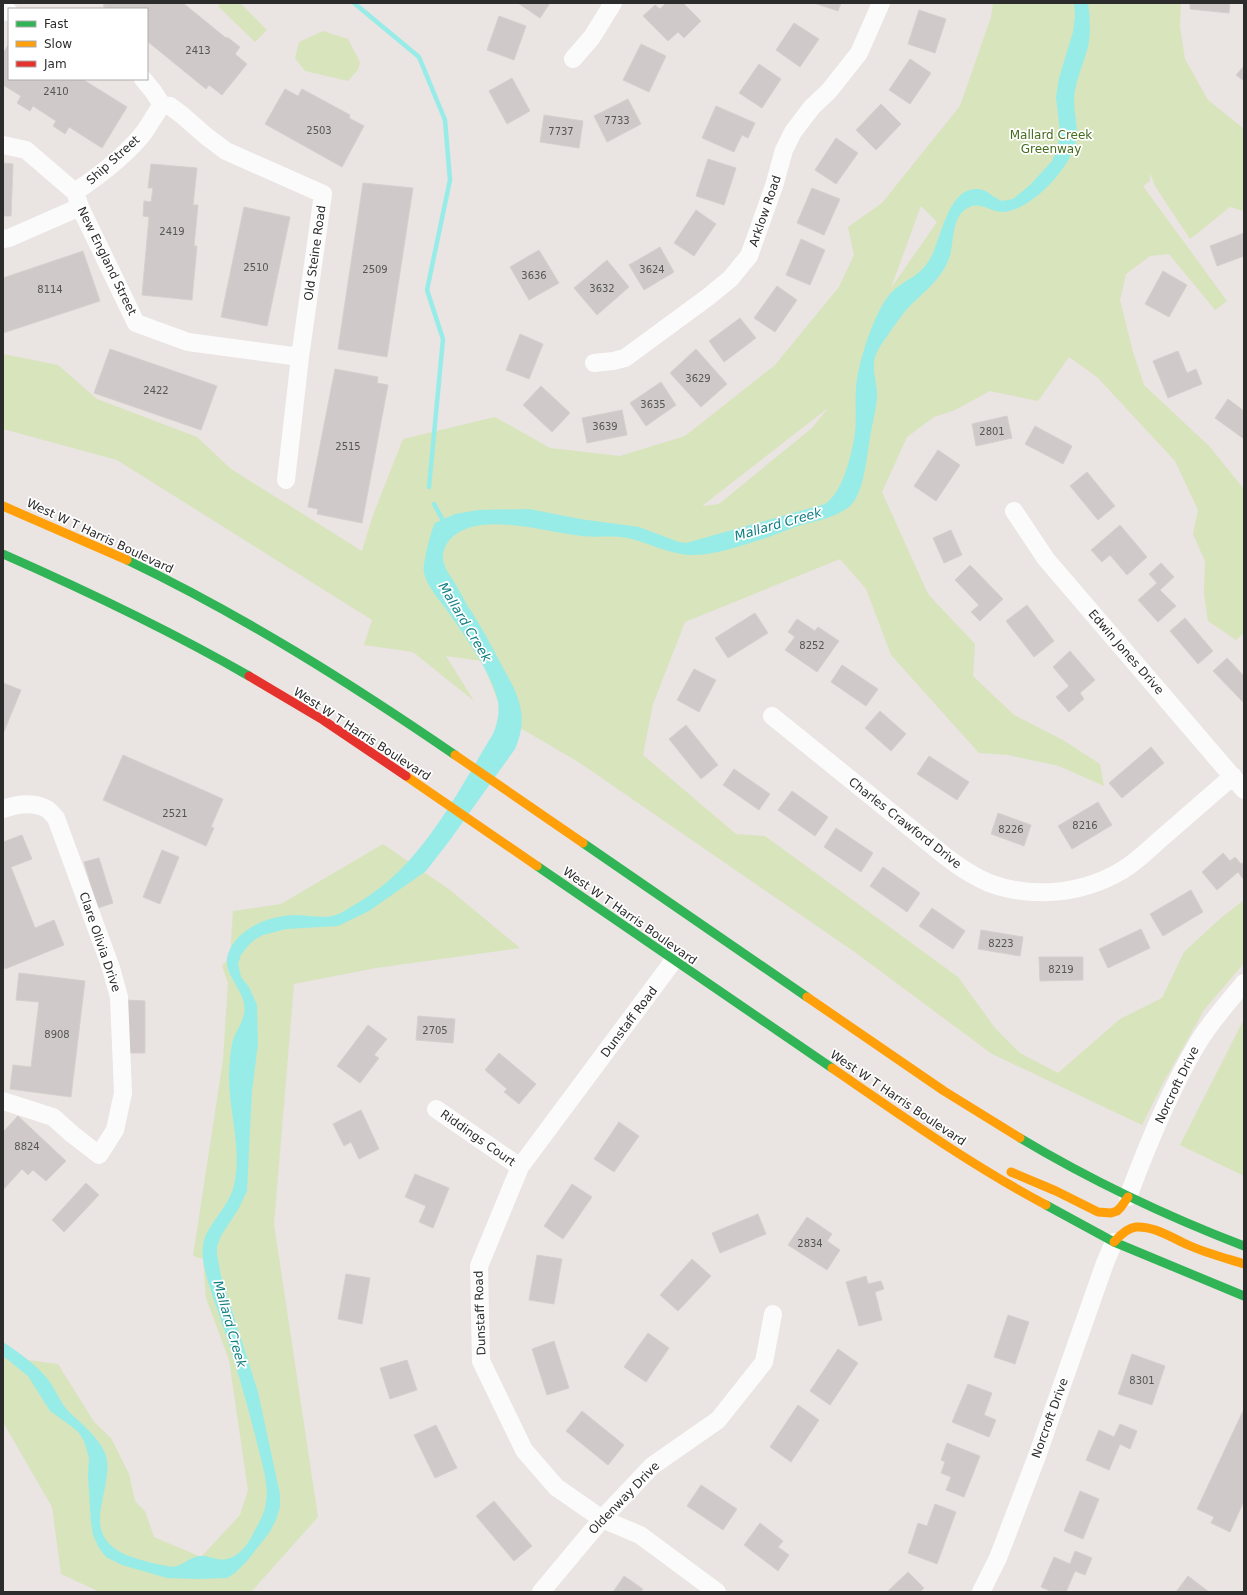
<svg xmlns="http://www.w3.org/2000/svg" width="1247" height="1595" viewBox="0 0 1247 1595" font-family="'DejaVu Sans',sans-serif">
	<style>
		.green { fill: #d8e4bc; fill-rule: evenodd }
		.water { fill: #97ece8 }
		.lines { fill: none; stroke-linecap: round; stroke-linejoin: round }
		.stream { stroke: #97ece8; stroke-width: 4.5 }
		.building { fill: #cfcac9; stroke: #d5d0ce }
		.street { stroke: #fcfbfb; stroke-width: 18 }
		.fast { stroke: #30b455; stroke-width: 9 }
		.slow { stroke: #ff9f0a; stroke-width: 9 }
		.jam { stroke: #e5322d; stroke-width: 9 }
		.labels { text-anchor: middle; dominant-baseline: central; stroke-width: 3.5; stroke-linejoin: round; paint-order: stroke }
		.number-label { font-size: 10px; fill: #565555 }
		.park-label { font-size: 12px; fill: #446b1b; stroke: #fff }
		.street-label { font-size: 12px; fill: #2c2c2c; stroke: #fff }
		.water-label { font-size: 13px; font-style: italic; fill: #0f7e83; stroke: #fff }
	</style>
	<rect width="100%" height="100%" fill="#eae4e2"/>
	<path class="green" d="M221 3H240L267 30 255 42 218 6Z
		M993 3H1181L1180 27 1185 59 1208 100 1244 129V211L1230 207 1190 239 1155 186 1150 173V181L1143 186 1227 301 1215 310 1169 254 1150 256 1126 274 1120 300 1133 352 1144 385 1209 446 1244 489V633L1236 640 1208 621 1204 593 1205 561 1193 534 1198 510 1175 461 1097 377 1069 357 1038 401 990 391 955 410 934 417 907 437 882 492 928 594 975 644 973 676 1014 715 1063 740 1100 764 1104 786 1059 766 1008 755 979 753 891 655 866 589 840 559 685 622 653 704 643 755 736 834 765 836 958 977 995 1028 1020 1053 1058 1073 1120 1019 1162 998 1184 952 1222 917 1244 900V963L1204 1010 1162 1085 1142 1125 992 1054 856 953 580 763 505 719 482 661 446 656 474 701 413 652 364 645 372 620 117 460 3 429V354L58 365 97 399 197 437 231 469 362 551 373 515 403 439 495 417 550 448 620 456 685 436 775 365 839 287 854 255 848 227 882 203 960 106 991 17ZM921 206 937 222 891 288 920 208ZM828 408 812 428 719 504 702 506Z
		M323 31 348 39 360 62 358 70 348 81 305 71 295 58 299 42Z
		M383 844 450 890 520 948 376 968 294 984 274 1224 318 1517 251 1592H100L61 1574 52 1507 3 1422V1348L27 1360 58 1364 94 1422 111 1438 129 1474 135 1501 145 1511 154 1537 201 1557 240 1515 248 1490 229 1360 206 1298 203 1259 193 1256 223 1060 228 983 222 966 230 957 233 911 281 904Z
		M1244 1019V1176L1180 1145Z"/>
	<path class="water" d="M1074 3H1088C1090 18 1091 33 1088 47 1084 62 1078 75 1075 90 1072 105 1077 119 1077 134 1076 161 1043 196 1020 207 1015 210 1008 212 1002 212 989 211 978 200 966 209 950 219 955 246 948 261 939 282 922 293 907 309 900 317 894 326 888 335 882 343 875 352 874 363 873 373 877 384 877 394 877 407 873 420 871 432 867 452 865 491 851 505 837 518 815 521 798 526 784 531 770 537 756 541 735 548 710 556 688 555 666 553 647 542 627 538 612 535 597 538 582 536 547 533 474 508 448 542 443 549 441 558 445 566 445 568 450 576 451 577 457 586 462 596 467 605 480 624 491 645 502 666 509 679 517 691 520 706 524 721 521 735 515 749L450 840 426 871 369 911 338 926 286 929 263 935 254 940 248 946 241 955 238 964 241 977 249 987 257 1005 258 1044 252 1091 247 1191 239 1208 221 1236 217 1247V1254L221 1276 258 1392 280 1494V1507L276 1520 269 1533 247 1561 235 1573 227 1578 198 1579 167 1578 122 1565 106 1557 99 1548 93 1535 91 1523 88 1475 89 1458 84 1441 79 1433 71 1426 50 1411 28 1376 3 1356V1342C18 1352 34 1363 46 1377 55 1387 59 1401 69 1412 82 1424 98 1437 105 1453 113 1472 99 1501 100 1522 102 1552 133 1558 157 1564 163 1565 171 1568 177 1566 186 1563 192 1555 203 1556 213 1557 220 1562 230 1558 241 1554 248 1544 253 1534 258 1524 265 1514 266 1502 269 1484 262 1465 258 1447 247 1402 234 1358 219 1314 213 1297 200 1263 203 1246 205 1226 229 1208 234 1185 242 1152 230 1114 229 1081 229 1069 230 1052 233 1040 236 1031 242 1024 244 1014 249 987 213 973 233 944 246 925 272 916 294 915 308 915 323 919 336 915 342 913 349 908 354 905 420 869 455 796 493 734 497 725 500 712 498 702 493 674 462 632 446 609 438 598 427 586 424 573 422 566 431 530 435 523L455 514 478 510 529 509 580 519 639 527 679 542 686 543 825 504C843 493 852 453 855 433 857 415 854 397 857 379 861 355 876 306 894 290 909 277 920 277 931 257 942 237 948 187 978 189 987 189 993 198 1002 201L1013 199 1030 185 1052 161 1057 149 1060 132 1056 97 1059 78 1073 32 1075 16Z"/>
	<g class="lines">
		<path class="stream" d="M354 3 419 57 445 120 450 180 427 290 443 339 429 487
			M434 504 445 524"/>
	</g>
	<path class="building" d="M105 3H183L226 38 227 37 240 47 235 54 247 64 222 95 209 85 206 89 147 41V9H107L103 6Z
		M518 3H550L540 18Z
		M666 3H683L701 21 684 38 678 32 668 41 643 16 655 5 660 9Z
		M814 3H841L838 11Z
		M1190 3H1230L1229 13 1190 9Z
		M919 10 946 19 935 53 908 44Z
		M499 16 526 26 514 60 487 50Z
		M794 23 819 39 800 67 776 50Z
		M9 44V79H82L127 107 102 148 69 127 65 134 53 126 56 121 33 106 30 111 17 103 21 96 3 85V53Z
		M641 44 666 56 649 92 623 80Z
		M910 59 931 73 910 104 889 90Z
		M759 64 781 79 762 108 739 93Z
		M1244 66V81L1236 75Z
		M512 78 530 111 507 124 489 91Z
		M285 89 298 96 302 89 350 115 349 118 364 126 342 167 265 124Z
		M628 99 641 124 607 142 594 116Z
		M881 104 901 124 876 150 856 130Z
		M716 106 755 123 748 138 742 135 734 152 702 138Z
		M544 115 583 121 579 148 540 142Z
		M836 138 858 153 836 184 815 170Z
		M708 159 736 168 724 205 696 196Z
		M3 163 13 164 11 216H3Z
		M151 164 197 168 193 205H198L194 246H197L192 300 142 295 149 217 143 216 144 201 151 202 153 188H148Z
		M363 183 413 188 387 357 338 349Z
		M812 188 840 199 824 235 797 223Z
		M244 207 290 217 267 326 221 317Z
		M696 210 716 224 694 256 674 243Z
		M1244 233V256L1217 266 1210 246Z
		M801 239 825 250 810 285 786 275Z
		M660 247 674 272 644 290 629 265Z
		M539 250 559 283 529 300 510 267Z
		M83 251 100 301 3 333V278Z
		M607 260 629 287 597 315 574 288Z
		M1163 271 1187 285 1169 317 1145 304Z
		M777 286 797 300 775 332 754 318Z
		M740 318 756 338 724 362 709 341Z
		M520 334 543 344 529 379 506 370Z
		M110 349 217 386 201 430 94 393Z
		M696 349 727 384 701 407 670 373Z
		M1178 351 1187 373 1196 369 1202 384 1168 398 1153 361Z
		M335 369 378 377 377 383 388 385 362 523 317 514 318 509 308 507Z
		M661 382 676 405 646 426 630 403Z
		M541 386 570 413 552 432 523 405Z
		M1228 399 1244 411V439L1215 418Z
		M622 410 627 435 587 443 582 418Z
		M1007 416 1012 438 976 446 972 424Z
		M1035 426 1072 446 1063 464 1025 444Z
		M938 450 960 465 936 501 914 486Z
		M1087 472 1115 506 1098 520 1070 486Z
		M1120 525 1147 557 1127 575 1110 555 1102 562 1091 550Z
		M951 530 962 555 944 563 933 538Z
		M1161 563 1174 577 1160 590 1176 606 1158 622 1138 600 1157 583 1149 574Z
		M970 565 1003 599 980 621 971 612 979 605 955 580Z
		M1027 605 1054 641 1034 657 1006 621Z
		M755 613 768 633 728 658 715 638Z
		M1185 618 1213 651 1198 664 1170 631Z
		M797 619 815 631 818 627 839 641 817 672 785 650 795 637 788 632Z
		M1070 651 1095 680 1080 693 1084 699 1069 712 1056 697 1069 686 1053 667Z
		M1227 658 1244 676 1243 702 1213 671Z
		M842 665 878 689 866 706 831 682Z
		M694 669 716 680 699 712 677 700Z
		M3 683 21 690 3 734Z
		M880 711 906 734 891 751 865 728Z
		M686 725 718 765 701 779 669 739Z
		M1151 747 1164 763 1122 798 1109 783Z
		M123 755 223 799 211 827 214 828 206 846 103 800Z
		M929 756 969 782 957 800 917 774Z
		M734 769 770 794 759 810 723 785Z
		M792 791 828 817 815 836 778 810Z
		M1098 802 1112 825 1072 849 1058 826Z
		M998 813 1031 825 1024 846 991 834Z
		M836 828 873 853 861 872 824 847Z
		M22 835 32 859 11 867 35 928 54 920 64 945 5 969 3 962V842Z
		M162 850 179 857 160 904 143 897Z
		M1223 853 1230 861 1235 857 1241 864 1244 862V880L1238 872 1217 890 1202 872Z
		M99 858 113 903 98 908 84 862Z
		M883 867 920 893 907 912 870 886Z
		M1191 890 1203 912 1163 936 1150 914Z
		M932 908 965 931 953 949 919 926Z
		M1141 929 1150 948 1108 968 1099 949Z
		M981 930 1023 937 1020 956 978 949Z
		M1039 957H1083V980L1040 981Z
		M19 973 85 981 71 1097 10 1089 13 1065 31 1067 39 1002 16 1000Z
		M126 1000 145 1001V1053H125Z
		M418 1016 455 1019 453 1043 416 1040Z
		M368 1025 387 1039 374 1055 379 1058 360 1083 337 1066Z
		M499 1053 536 1084 519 1104 504 1092 507 1089 485 1070Z
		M361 1110 379 1149 359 1159 351 1142 344 1146 333 1124Z
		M18 1116 66 1161 46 1181 33 1170 28 1175 22 1169 3 1190V1132Z
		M619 1122 639 1136 614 1172 594 1159Z
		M415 1174 449 1188 433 1228 419 1222 426 1206 405 1197Z
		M86 1183 99 1195 64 1232 52 1220Z
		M572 1184 592 1197 563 1239 544 1226Z
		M758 1214 766 1234 720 1253 712 1233Z
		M807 1217 832 1234 827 1241 840 1250 827 1270 788 1245Z
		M537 1255 562 1259 554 1304 529 1300Z
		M692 1259 711 1276 678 1311 660 1295Z
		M346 1274 370 1278 362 1324 338 1319Z
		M866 1276 868 1284 881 1281 884 1289 875 1292 882 1320 859 1326 846 1282Z
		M1008 1315 1029 1322 1015 1364 994 1357Z
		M648 1333 669 1348 646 1382 624 1367Z
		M554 1341 569 1388 547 1395 532 1349Z
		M838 1349 858 1363 830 1405 810 1391Z
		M1132 1354 1165 1366 1152 1405 1118 1394Z
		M407 1360 417 1390 390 1399 380 1368Z
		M968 1384 992 1393 984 1415 996 1420 989 1437 952 1422Z
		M798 1405 819 1420 791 1462 770 1447Z
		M1244 1409V1501L1230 1532 1211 1523 1214 1517 1197 1509Z
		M582 1411 624 1445 608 1465 566 1431Z
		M1120 1424 1137 1431 1130 1449 1120 1444 1109 1470 1086 1460 1099 1430 1114 1437Z
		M436 1425 457 1468 435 1478 414 1435Z
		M947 1443 980 1456 964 1497 946 1490 951 1477 941 1473 945 1462 941 1460Z
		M701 1485 737 1509 723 1530 687 1506Z
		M1080 1491 1099 1499 1083 1539 1064 1531Z
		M494 1501 532 1546 514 1561 476 1516Z
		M935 1504 956 1512 937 1564 908 1553 918 1523 927 1526Z
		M760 1523 783 1541 778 1547 789 1555 778 1571 744 1545Z
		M1075 1551 1092 1558 1085 1575 1075 1571 1066 1592H1052L1041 1587 1054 1557 1070 1564Z
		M908 1572 924 1588 920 1592H887Z
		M624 1576 643 1589 641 1592H613Z
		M1188 1576 1209 1592H1176Z"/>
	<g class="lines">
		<path class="street" d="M3 11 9 12
			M573 59 592 37 613 3
			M143 79 153 91 162 105 170 106 182 115 206 136 226 151 323 194 300 357 286 480
			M3 145 26 150 75 192 80 207 136 323 188 342 300 357
			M75 192C100 175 127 155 145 131 151 122 156 113 162 105
			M3 239 9 238 80 207
			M594 363 613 361 625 358 708 297 730 279 749 256 774 186 784 150 793 132 812 107 829 91 859 53 881 3
			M1014 511 1046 559 1244 790
			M772 716 945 856C959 867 973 876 989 883 1032 899 1082 894 1121 871 1137 862 1150 848 1164 836 1187 816 1210 796 1233 776
			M3 809C17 804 33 801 47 809 50 811 53 815 56 818L111 968 119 997 123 1093 115 1130 99 1155 72 1134 53 1117 3 1101
			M674 960 520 1167 479 1266 481 1361 524 1450 556 1487 602 1519 640 1535 717 1592
			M436 1109 520 1167
			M1128 1197C1147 1146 1168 1094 1196 1046 1209 1023 1227 1004 1244 983
			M541 1592 602 1519 652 1466 718 1420 764 1362 773 1314
			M981 1592 998 1558 1037 1456 1105 1263 1114 1242"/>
		<path class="fast" d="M3 554C87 591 169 630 249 676
			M127 560C242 615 350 683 455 755
			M583 843 807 997
			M537 866 832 1068
			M1020 1138C1092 1181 1166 1216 1244 1246
			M1046 1205 1114 1242 1244 1296"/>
		<path class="slow" d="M3 506 127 560
			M455 755 583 843
			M406 776 537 866
			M807 997 944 1091 1020 1138
			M832 1068C902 1116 971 1165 1046 1205
			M1011 1172 1056 1191 1098 1212 1111 1213 1117 1211 1121 1207 1128 1197
			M1114 1242C1120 1235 1127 1228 1136 1227 1155 1226 1172 1238 1188 1245 1206 1253 1225 1258 1244 1264"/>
		<path class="jam" d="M249 676 323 720 406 776"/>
	</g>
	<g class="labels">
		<g class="number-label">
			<text x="198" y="50">2413</text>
			<text x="56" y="91">2410</text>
			<text x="617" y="120">7733</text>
			<text x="319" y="130">2503</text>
			<text x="561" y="131">7737</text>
			<text x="172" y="231">2419</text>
			<text x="256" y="267">2510</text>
			<text x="375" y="269">2509</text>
			<text x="652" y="269">3624</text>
			<text x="534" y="275">3636</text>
			<text x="602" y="288">3632</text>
			<text x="50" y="289">8114</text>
			<text x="698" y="378">3629</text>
			<text x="156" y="390">2422</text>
			<text x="653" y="404">3635</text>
			<text x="605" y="426">3639</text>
			<text x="992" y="431">2801</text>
			<text x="348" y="446">2515</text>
			<text x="812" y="645">8252</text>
			<text x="175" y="813">2521</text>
			<text x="1085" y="825">8216</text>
			<text x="1011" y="829">8226</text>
			<text x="1001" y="943">8223</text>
			<text x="1061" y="969">8219</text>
			<text x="435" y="1030">2705</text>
			<text x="57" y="1034">8908</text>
			<text x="27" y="1146">8824</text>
			<text x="810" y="1243">2834</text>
			<text x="1142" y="1380">8301</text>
		</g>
		<g class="park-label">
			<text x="1051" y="135">Mallard Creek<tspan x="1051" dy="14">Greenway</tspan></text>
		</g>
		<g class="street-label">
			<text transform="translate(113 160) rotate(-42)">Ship Street</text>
			<text transform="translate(765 211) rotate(-71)">Arklow Road</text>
			<text transform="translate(315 253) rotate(-82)">Old Steine Road</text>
			<text transform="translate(107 261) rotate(64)">New England Street</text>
			<text transform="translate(100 536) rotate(25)">West W T Harris Boulevard</text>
			<text transform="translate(1126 652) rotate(49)">Edwin Jones Drive</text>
			<text transform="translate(362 734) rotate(33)">West W T Harris Boulevard</text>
			<text transform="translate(905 823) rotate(38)">Charles Crawford Drive</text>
			<text transform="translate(630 916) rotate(35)">West W T Harris Boulevard</text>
			<text transform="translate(100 942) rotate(71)">Clare Olivia Drive</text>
			<text transform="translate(629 1022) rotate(-53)">Dunstaff Road</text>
			<text transform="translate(1177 1085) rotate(-64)">Norcroft Drive</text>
			<text transform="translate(898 1098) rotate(34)">West W T Harris Boulevard</text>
			<text transform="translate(478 1138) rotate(35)">Riddings Court</text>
			<text transform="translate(480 1313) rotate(-92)">Dunstaff Road</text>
			<text transform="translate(1050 1418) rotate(-70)">Norcroft Drive</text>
			<text transform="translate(624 1498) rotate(-46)">Oldenway Drive</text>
		</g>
		<g class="water-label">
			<text transform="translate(778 524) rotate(-16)">Mallard Creek</text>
			<text transform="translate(465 622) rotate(59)">Mallard Creek</text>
			<text transform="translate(230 1324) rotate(74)">Mallard Creek</text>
		</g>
	</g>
	<rect width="1247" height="1595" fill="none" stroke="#2c2c2c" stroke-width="8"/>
	<rect x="8" y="8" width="140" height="72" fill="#ffffff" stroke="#ababab"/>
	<rect x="16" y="21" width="20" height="6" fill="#30b455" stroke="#ababab"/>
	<text x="44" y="28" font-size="12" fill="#2c2c2c">Fast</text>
	<rect x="16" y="41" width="20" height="6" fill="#ff9f0a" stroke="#ababab"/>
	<text x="44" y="48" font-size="12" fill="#2c2c2c">Slow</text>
	<rect x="16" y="61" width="20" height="6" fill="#e5322d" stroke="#ababab"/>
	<text x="44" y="68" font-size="12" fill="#2c2c2c">Jam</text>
</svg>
